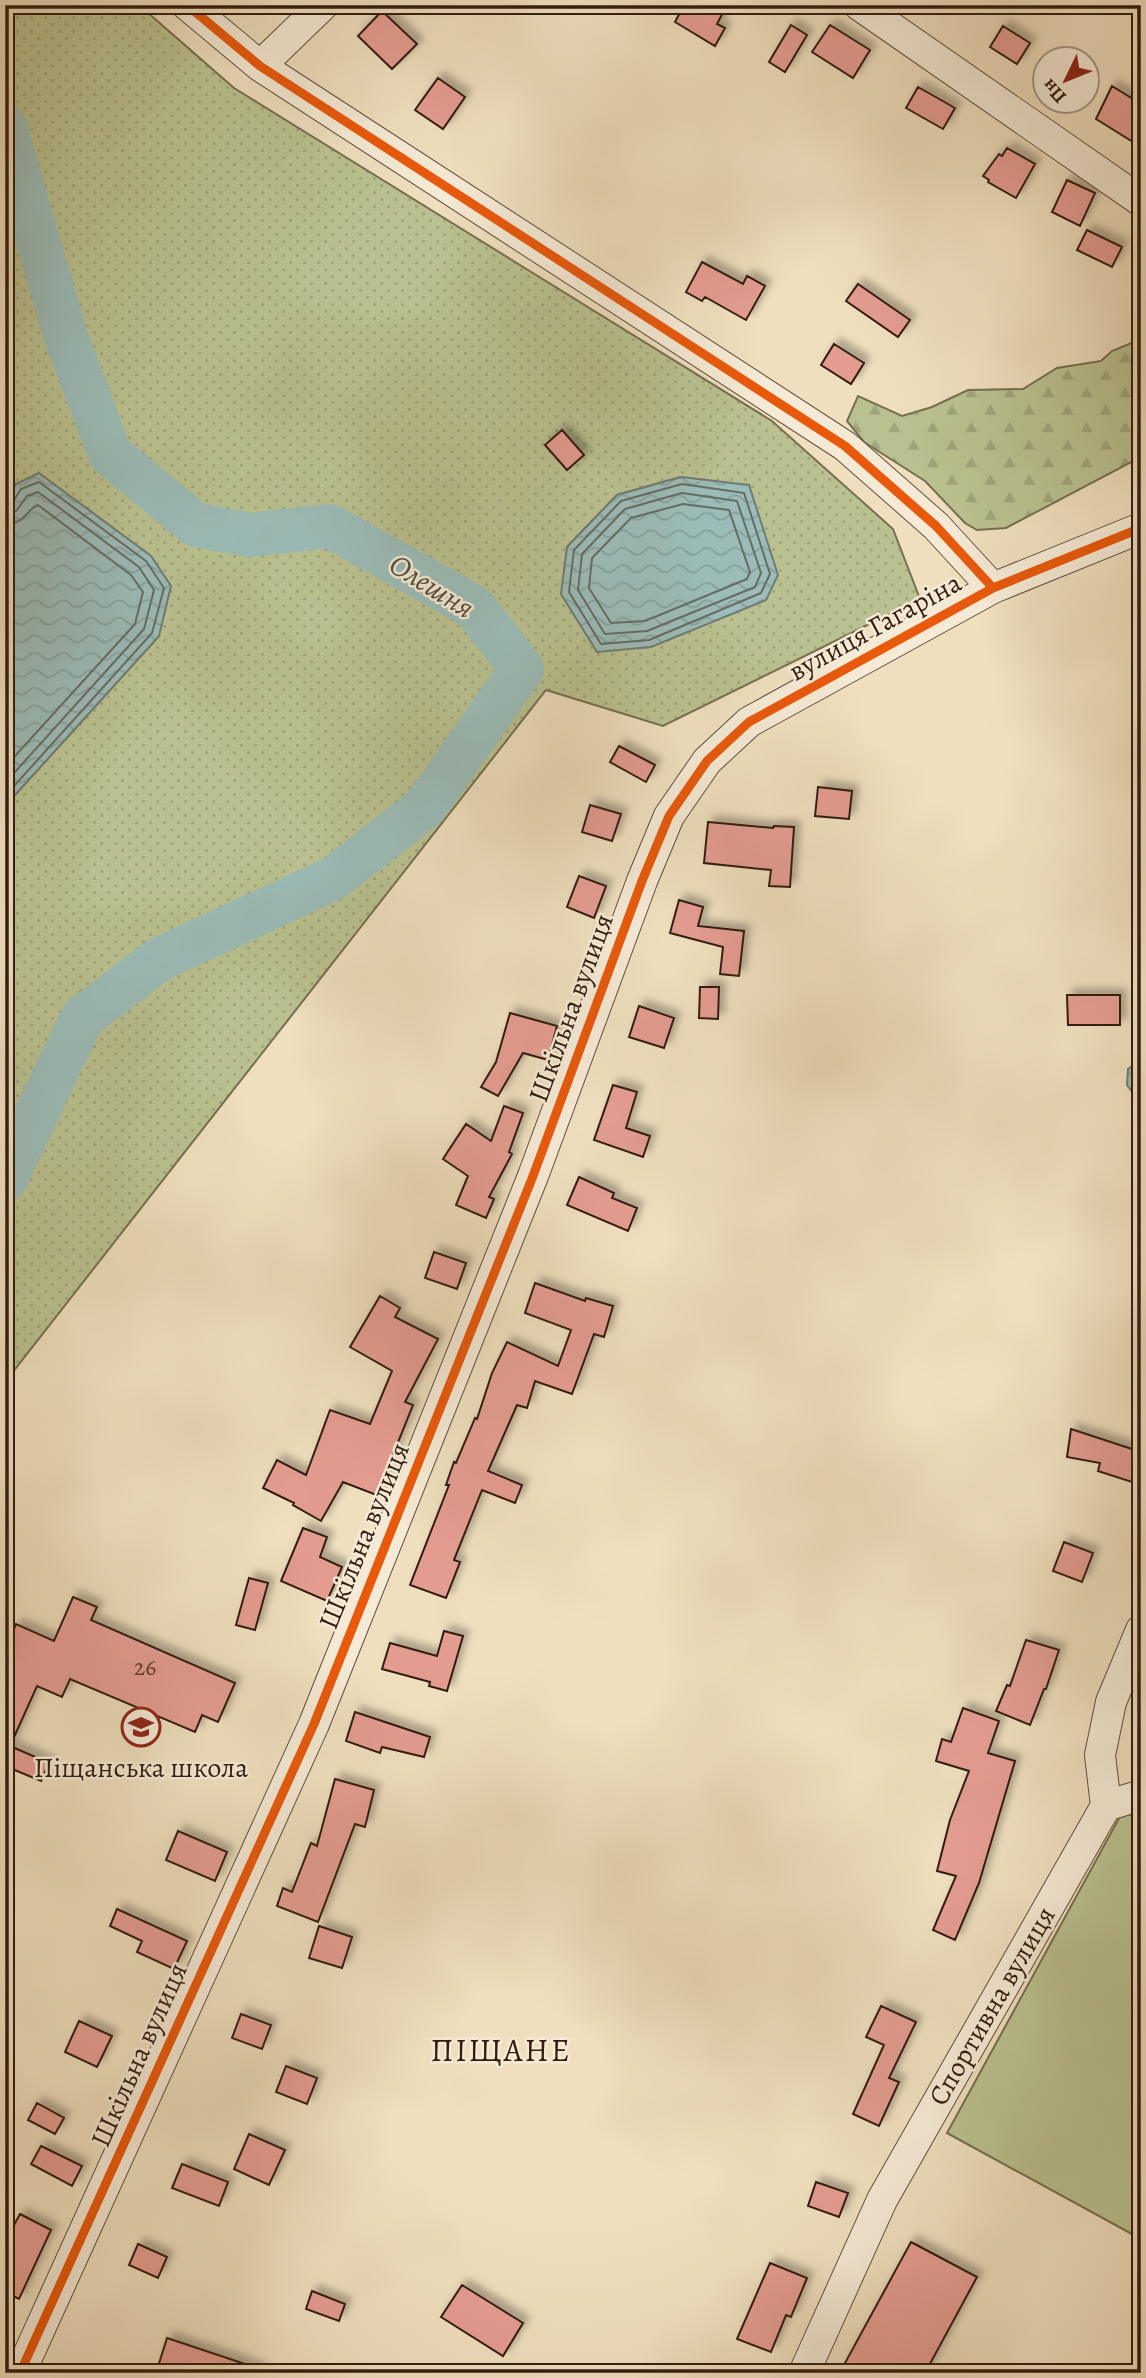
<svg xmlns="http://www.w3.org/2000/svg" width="1146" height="2378" viewBox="0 0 1146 2378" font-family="Alegreya,serif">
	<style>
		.grass { fill: url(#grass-dots); stroke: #766f50; stroke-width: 2; fill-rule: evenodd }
		.forest { fill: url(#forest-firs); stroke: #766f50; stroke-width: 2 }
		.park { fill: #bac190; stroke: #766f50; stroke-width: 2 }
		.water { fill: url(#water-waves); stroke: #717c75; stroke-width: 2 }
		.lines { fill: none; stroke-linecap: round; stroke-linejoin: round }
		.shore { stroke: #676c64; stroke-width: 2 }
		.river { stroke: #9bbcb8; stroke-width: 44 }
		.building { fill: #e49c91; stroke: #331d11; stroke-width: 2; filter: url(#shadow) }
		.street-casing { stroke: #624e3c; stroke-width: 32 }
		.street { stroke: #f5ead5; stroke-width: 30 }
		.cycleway-casing { stroke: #f5ead5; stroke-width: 13 }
		.cycleway { stroke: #e8590c; stroke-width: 9 }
		.labels { text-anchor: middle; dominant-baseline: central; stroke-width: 5; stroke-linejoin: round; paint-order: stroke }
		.number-label { font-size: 24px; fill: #5f3d31 }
		.street-label { font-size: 28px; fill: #331d11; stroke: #f5ead5 }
		.poi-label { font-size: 28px; fill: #331d11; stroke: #f5ead5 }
		.water-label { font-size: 30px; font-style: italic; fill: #524d43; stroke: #f5ead5 }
		.quarter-label { font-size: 32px; letter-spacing: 2px; fill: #331d11; stroke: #f5ead5 }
	</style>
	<defs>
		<pattern id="grass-dots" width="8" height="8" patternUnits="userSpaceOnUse" patternTransform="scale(1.75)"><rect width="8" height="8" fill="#bac190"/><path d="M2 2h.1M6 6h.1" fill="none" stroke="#a0a57b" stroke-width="1.8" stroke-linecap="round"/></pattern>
		<pattern id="forest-firs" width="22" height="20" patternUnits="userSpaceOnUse" patternTransform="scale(1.75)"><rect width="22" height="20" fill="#bac190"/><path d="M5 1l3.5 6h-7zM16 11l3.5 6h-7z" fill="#a0a57b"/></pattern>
		<pattern id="water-waves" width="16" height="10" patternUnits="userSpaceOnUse" patternTransform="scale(1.75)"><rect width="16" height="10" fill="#9bbcb8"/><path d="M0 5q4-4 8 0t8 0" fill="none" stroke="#86a19d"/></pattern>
		<filter id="shadow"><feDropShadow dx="6" dy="-6" stdDeviation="3.5" flood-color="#0004"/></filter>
	</defs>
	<rect width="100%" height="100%" fill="#efdfbe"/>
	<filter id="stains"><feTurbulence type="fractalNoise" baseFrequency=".00286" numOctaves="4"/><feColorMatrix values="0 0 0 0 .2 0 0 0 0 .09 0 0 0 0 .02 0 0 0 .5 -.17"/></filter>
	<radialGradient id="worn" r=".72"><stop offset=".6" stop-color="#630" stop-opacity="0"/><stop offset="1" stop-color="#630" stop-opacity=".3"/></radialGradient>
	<path class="grass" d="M5 5H139L234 88 772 421 893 529 920 599 663 726 546 690 5 1382V806L159 636 16 484 5 502ZM681 477 567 547 617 495Z"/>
	<path class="forest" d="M1141 339V457L1006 528 977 530 965 523 925 481 864 442 847 421 858 396 902 416 932 407 968 390 1023 389 1057 368 1101 361 1112 351Z"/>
	<path class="park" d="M1123 1811 1141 1820V2239L947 2133Z"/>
	<path class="water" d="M39 473 151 556 171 586 159 636 5 806V502L16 484Z
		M681 477 749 485 778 575 766 600 651 647 597 652 561 594 567 547 617 495Z
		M1141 1060V1104L1127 1085 1128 1069Z"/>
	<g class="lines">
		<path class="shore" d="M682 484 744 493 770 574 761 593 649 640 601 644 569 592 574 550 621 501Z
			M682 493 737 501 761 573 755 587 647 631 605 634 578 590 582 554 625 509Z
			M5 504 13 502 21 489 39 482 146 561 164 588 152 633 5 796
			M683 504 729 510 750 572 747 579 645 621 611 623 589 588 592 558 631 518Z
			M5 513 16 511 27 496 38 492 139 567 154 590 144 629 5 783
			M5 524C27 523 25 510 38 505L131 575 143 592 135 624 5 767"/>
		<path class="river" d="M5 127 66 337 110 454 196 525 250 535 330 526 474 607 522 669 425 807 334 878 158 960 82 1018 5 1180"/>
	</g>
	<path class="building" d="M684 5H727L717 24 725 28 715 46 675 22Z
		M382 11 417 44 392 69 358 36Z
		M791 25 807 35 785 72 769 62Z
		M830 25 870 50 853 78 812 52Z
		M1003 26 1030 43 1017 64 990 47Z
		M438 78 465 97 443 129 415 110Z
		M1112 86 1141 104V147L1096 119Z
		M918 87 955 108 943 129 906 108Z
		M1007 148 1035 164 1016 198 988 182 989 180 983 176 999 154 1002 156Z
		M1067 180 1095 193 1080 226 1052 212Z
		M1087 230 1122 247 1112 267 1077 250Z
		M702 262 743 284 747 276 765 286 746 320 705 297 702 301 686 292Z
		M858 284 910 320 898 337 846 301Z
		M834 344 864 363 851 384 821 365Z
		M562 430 584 455 567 470 545 445Z
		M619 746 655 765 646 782 610 762Z
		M818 787 852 791 849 819 815 816Z
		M590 805 621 814 612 841 582 832Z
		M708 822 773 828 774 826 794 827 790 887 769 886 771 870 704 863Z
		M579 876 606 886 594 918 567 907Z
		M679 900 703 907 698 926 744 931 739 976 720 974 723 947 670 933Z
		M700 987H719L718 1019 699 1018Z
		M1067 995H1120V1025H1068Z
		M639 1006 674 1018 664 1048 629 1037Z
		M510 1013 557 1026 548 1060 523 1053 498 1096 481 1087 496 1062Z
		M613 1085 637 1092 626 1128 650 1136 643 1157 594 1140Z
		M504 1106 523 1113 509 1152 512 1154 489 1197 494 1199 486 1218 456 1205 468 1176 443 1159 466 1124 491 1141Z
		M579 1177 614 1193 612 1198 637 1208 628 1231 567 1205Z
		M434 1252 466 1263 457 1289 425 1278Z
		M535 1283 585 1301 586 1298 613 1306 604 1337 594 1334 572 1394 535 1381 527 1408 517 1405 488 1471 522 1485 515 1503 482 1490 454 1560 460 1562 446 1598 410 1585 449 1485H446L454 1462 456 1463 475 1418 477 1419 492 1373 507 1342 558 1366 571 1330 525 1313Z
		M380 1296 400 1308 395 1317 438 1339 405 1402 413 1405 388 1467 390 1468 379 1496 343 1482 321 1521 293 1505 294 1503 263 1488 277 1460 306 1475 330 1410 370 1424 392 1371 350 1347Z
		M1071 1429 1141 1452 1132 1482 1098 1471 1100 1463 1067 1457Z
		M303 1528 327 1537 320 1557 342 1567 327 1601 281 1581Z
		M1064 1542 1093 1553 1082 1582 1053 1571Z
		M249 1578 268 1583 255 1630 236 1625Z
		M73 1597 97 1607 91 1620 235 1683 218 1722 202 1715 195 1732 70 1679 62 1697 37 1686 10 1746 49 1763 41 1781 5 1766V1649L16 1624 54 1641Z
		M444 1631 463 1636 447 1691 429 1686 430 1682 382 1669 390 1643 437 1656Z
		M1026 1640 1059 1650 1046 1689H1044L1030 1725 996 1711 1007 1685 1010 1686Z
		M963 1708 999 1721 988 1753 1015 1761 979 1883 955 1940 933 1930 956 1876 937 1871 950 1820 969 1771 936 1761 942 1739 951 1742Z
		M355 1712 430 1737 424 1757 382 1747 380 1753 346 1741Z
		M335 1779 374 1790 365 1827 355 1824 318 1922 277 1906 283 1888 292 1892 311 1843 317 1846Z
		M178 1831 227 1852 215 1881 166 1860Z
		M117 1909 187 1941 174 1969 137 1952 142 1941 110 1926Z
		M319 1926 352 1937 342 1968 309 1958Z
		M881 2006 916 2022 889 2078 899 2082 879 2126 853 2114 884 2045 866 2037Z
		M241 2014 271 2025 262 2049 232 2038Z
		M79 2021 112 2036 97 2067 65 2052Z
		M286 2066 317 2078 307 2104 276 2092Z
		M37 2103 64 2118 55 2134 28 2120Z
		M249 2134 285 2150 269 2185 234 2169Z
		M41 2146 82 2166 72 2186 31 2164Z
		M182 2164 228 2182 219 2206 172 2188Z
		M816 2182 848 2193 839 2217 808 2206Z
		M20 2214 51 2230 19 2299 5 2292V2242Z
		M911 2242 977 2277 925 2373H863L845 2363Z
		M138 2244 167 2257 158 2278 129 2265Z
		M770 2263 807 2278 791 2317 786 2315 771 2352 737 2339Z
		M462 2285 523 2323 503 2356 441 2317Z
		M312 2291 345 2304 339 2321 306 2309Z
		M167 2338 260 2369V2373H156Z"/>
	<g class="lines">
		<defs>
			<path id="street" d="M187 5 260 66 845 446 936 526 993 588
				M859 5 1141 201
				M260 66 323 5
				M1106 1806 1141 1795
				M20 2373 314 1724 533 1176 642 881 669 816 707 761 749 722 993 588 1141 528
				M804 2373 882 2200 1106 1806 1100 1755 1111 1702 1141 1630"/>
		</defs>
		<use href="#street" class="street-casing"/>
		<use href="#street" class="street"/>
		<defs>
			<path id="cycleway" d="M187 5 260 66 845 446 936 526 993 588
				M20 2373 314 1724 533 1176 642 881 669 816 707 761 749 722 993 588 1141 528"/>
		</defs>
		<use href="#cycleway" class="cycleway-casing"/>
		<use href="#cycleway" class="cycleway"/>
	</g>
	<defs>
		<symbol id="school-ring" viewBox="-11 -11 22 22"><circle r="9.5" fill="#f5ead5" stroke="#8f2418" stroke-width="1.5"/><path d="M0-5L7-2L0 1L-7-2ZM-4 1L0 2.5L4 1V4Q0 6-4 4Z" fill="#8f2418"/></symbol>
	</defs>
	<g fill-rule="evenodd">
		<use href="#school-ring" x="119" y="1705" width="44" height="44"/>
	</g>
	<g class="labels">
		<g class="number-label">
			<text x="145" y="1667">26</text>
		</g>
		<g class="street-label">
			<text transform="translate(875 627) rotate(-29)">вулиця Гагаріна</text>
			<text transform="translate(571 1008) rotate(-70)">Шкільна вулиця</text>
			<text transform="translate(364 1536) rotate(-68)">Шкільна вулиця</text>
			<text transform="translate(992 2006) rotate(-60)">Спортивна вулиця</text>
			<text transform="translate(139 2055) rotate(-66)">Шкільна вулиця</text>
		</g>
		<g class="poi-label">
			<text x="141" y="1768">Піщанська школа</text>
		</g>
		<g class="water-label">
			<text transform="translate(432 586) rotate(32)">Олешня</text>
		</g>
		<g class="quarter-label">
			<text x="501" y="2050">ПІЩАНЕ</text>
		</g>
	</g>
	<rect width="1146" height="2378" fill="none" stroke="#efdfbe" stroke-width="28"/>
	<rect x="7" y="7" width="1132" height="2364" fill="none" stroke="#331d11" stroke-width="3.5"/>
	<rect x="14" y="14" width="1118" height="2350" fill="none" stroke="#331d11" stroke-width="2"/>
	<g transform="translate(1066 80) rotate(227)"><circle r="33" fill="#f5ead5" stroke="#a79887" stroke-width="2"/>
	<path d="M0-5L12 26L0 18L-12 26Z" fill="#8f2418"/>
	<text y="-10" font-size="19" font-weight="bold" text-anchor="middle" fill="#331d11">Пн</text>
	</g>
	<rect width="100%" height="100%" filter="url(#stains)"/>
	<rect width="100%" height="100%" fill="url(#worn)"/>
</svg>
